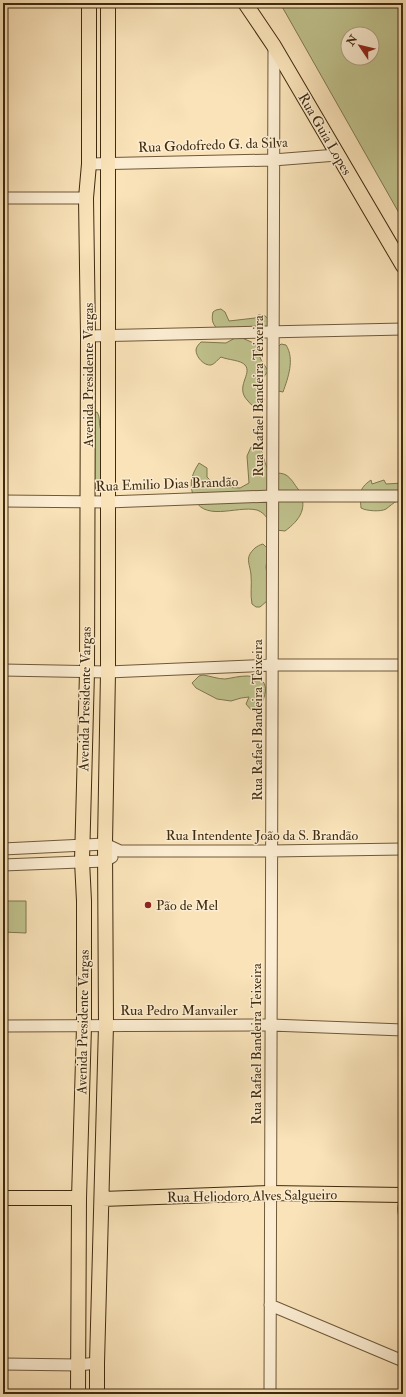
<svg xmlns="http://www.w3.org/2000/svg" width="406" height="1397" viewBox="0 0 406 1397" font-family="'IM FELL Double Pica',serif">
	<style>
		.green { fill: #c0c38e; stroke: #80774e; fill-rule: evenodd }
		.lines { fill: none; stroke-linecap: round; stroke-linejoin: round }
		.minor-casing { stroke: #6e5939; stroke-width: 13 }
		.major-casing { stroke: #3f2b0e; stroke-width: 16 }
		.minor { stroke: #fcedd2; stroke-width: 11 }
		.major { stroke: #fae3b9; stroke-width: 14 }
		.poi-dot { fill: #8f2418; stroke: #fcedd2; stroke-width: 1.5 }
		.labels { text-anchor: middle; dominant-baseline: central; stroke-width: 3; stroke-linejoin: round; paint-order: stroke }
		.street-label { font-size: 14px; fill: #3f2b0e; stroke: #fcedd2 }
		.poi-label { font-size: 14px; fill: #3f2b0e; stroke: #fcedd2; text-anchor: start }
	</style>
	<rect width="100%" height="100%" fill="#fae3b9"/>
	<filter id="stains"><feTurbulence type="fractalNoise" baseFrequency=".005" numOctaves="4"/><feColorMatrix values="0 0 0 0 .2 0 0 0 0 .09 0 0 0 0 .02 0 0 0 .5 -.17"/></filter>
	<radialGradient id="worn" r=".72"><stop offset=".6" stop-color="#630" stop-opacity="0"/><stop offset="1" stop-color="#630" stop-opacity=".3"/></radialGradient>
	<path class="green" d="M280 3H403V220ZM348 34H372V58H348Z
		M221 309 225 312 229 321 255 318 258 315C270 314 270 323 266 331L219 330C213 325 211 321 213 312L216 310Z
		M240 337 258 345 260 349C257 358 264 363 268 371L260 382 264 400 258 408C254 407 251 405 248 401 234 387 253 374 245 365 241 360 228 360 221 357 218 359 215 364 211 365 204 366 196 357 196 350 196 347 199 344 201 342L226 343 235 338Z
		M281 344 286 345C295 359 288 378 283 392L278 391V347Z
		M97 412C101 418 98 424 101 430L102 484 99 488H94L92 414Z
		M251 447 261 449C263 454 264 462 267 467 272 476 279 471 286 475 292 479 294 484 298 489 309 507 300 520 285 531L276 530C270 523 266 513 257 510 236 505 202 524 193 495 189 482 192 474 199 463L207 468V477L213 483 221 487 240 488 249 483 247 456Z
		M371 480 372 484 384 480 386 484 403 483V504L397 501C393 503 390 506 386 509 381 512 366 511 361 508 360 494 358 489 371 480Z
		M263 544 267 548 268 552 266 567 268 582 267 601 260 607H256L252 604C250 594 252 585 251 575 250 563 244 558 255 548 258 546 259 545 263 544Z
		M203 675C210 676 218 679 225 679 232 678 239 676 247 676 274 677 266 697 257 712L252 711 246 704 249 697 241 698 231 701 217 699 196 688 192 683 199 676Z
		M3 901H26V933L3 932Z
		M403 1197V1232C401 1221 392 1206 403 1197Z"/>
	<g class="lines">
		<defs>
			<path id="minor" d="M89 164 273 160 337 155
				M3 198H86
				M88 336 403 329
				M3 501 107 502 272 496H403
				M3 670 108 672 272 665H403
				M3 849 105 844 120 851H271L403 849
				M3 865 105 861 112 857
				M3 1026 271 1025 403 1030
				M270 1305 403 1361
				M3 1364 78 1365 97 1363
				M270 1394 274 46"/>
			<path id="major" d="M245 3 274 46 403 266
				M3 1198H79
				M102 1199 270 1193 403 1195
				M78 1394 79 1198 84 1026V901L82 861 87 672 88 336 86 198 89 164V3
				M97 1394V1363L106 1025 105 844 108 672V3"/>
		</defs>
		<use href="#minor" class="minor-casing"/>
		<use href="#major" class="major-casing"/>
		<use href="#minor" class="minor"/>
		<use href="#major" class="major"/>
	</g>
	<circle class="poi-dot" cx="148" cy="905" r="4"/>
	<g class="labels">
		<g class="street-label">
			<text transform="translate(325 134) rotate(60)">Rua Guia Lopes</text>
			<text transform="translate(213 145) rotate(-2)">Rua Godofredo G. da Silva</text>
			<text transform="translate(88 375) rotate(-90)">Avenida Presidente Vargas</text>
			<text transform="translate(258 396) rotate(-90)">Rua Rafael Bandeira Teixeira</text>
			<text transform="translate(167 484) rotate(-2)">Rua Emilio Dias Brandão</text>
			<text transform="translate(85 699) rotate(-89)">Avenida Presidente Vargas</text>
			<text transform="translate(257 720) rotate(-90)">Rua Rafael Bandeira Teixeira</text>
			<text x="262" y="835">Rua Intendente João da S. Brandão</text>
			<text x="179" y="1010">Rua Pedro Manvailer</text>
			<text transform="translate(83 1022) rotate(-89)">Avenida Presidente Vargas</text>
			<text transform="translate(256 1044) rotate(-90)">Rua Rafael Bandeira Teixeira</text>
			<text transform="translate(252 1196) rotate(-1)">Rua Heliodoro Alves Salgueiro</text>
		</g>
		<g class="poi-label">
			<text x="156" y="905">Pão de Mel</text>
		</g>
	</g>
	<rect width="406" height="1397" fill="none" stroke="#fae3b9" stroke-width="16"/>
	<rect x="4" y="4" width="398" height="1389" fill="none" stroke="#3f2b0e" stroke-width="2"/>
	<rect x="8" y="8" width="390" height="1381" fill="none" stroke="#3f2b0e"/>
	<g transform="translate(360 46) rotate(305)"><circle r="19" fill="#fcedd2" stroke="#b09f84"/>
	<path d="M0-3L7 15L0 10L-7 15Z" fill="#8f2418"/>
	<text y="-6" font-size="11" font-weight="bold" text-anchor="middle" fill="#3f2b0e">N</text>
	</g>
	<rect width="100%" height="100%" filter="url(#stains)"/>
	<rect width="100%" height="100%" fill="url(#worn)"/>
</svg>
